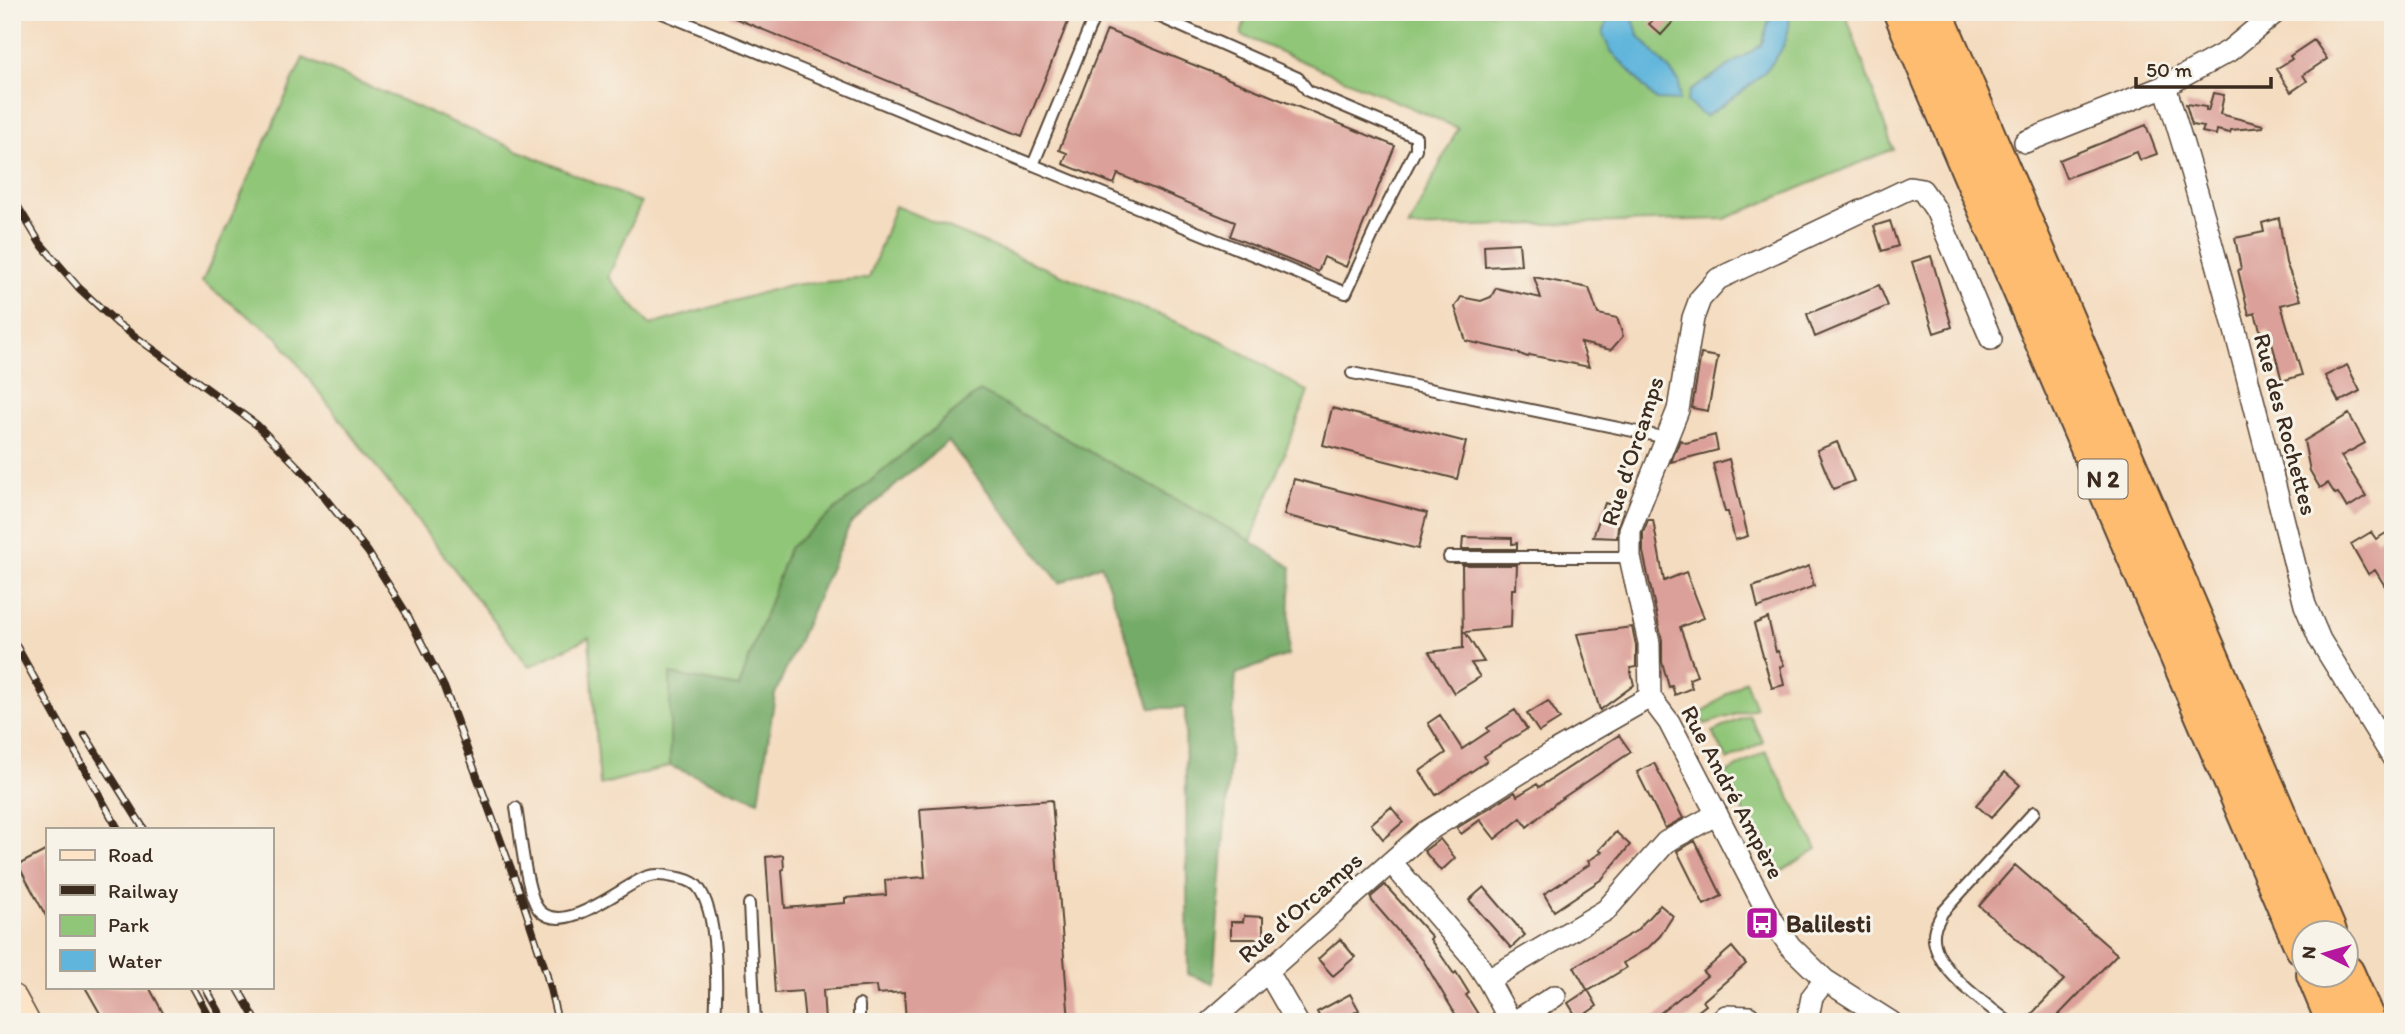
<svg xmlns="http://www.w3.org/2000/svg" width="2405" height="1034" viewBox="0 0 2405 1034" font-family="Itim,sans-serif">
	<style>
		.green { fill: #90c678; stroke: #66784b; stroke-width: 2 }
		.forest { fill: #74ab68; stroke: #586a43; stroke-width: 2 }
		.water { fill: #5fb5db; stroke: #4d707c; stroke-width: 2 }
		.building { fill: #dba099 }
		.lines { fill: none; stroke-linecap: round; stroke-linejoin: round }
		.lane-casing { stroke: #574536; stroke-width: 14 }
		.street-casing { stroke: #574536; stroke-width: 24 }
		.secondary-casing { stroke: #574536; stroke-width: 33 }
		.highway-casing { stroke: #574536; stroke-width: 42 }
		.lane { stroke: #fff; stroke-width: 10 }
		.street { stroke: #fff; stroke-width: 21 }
		.secondary { stroke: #fee4c6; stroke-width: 30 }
		.highway { stroke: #fdbc70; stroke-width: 38 }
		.rail-casing { stroke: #3b2a1e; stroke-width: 8 }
		.rail { stroke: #f7f3e8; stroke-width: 5; stroke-dasharray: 16; stroke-linecap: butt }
		.labels { text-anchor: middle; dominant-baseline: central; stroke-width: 6; stroke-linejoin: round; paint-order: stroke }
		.shield { fill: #f7f3e8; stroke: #73665b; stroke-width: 2 }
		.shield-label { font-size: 23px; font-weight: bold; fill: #3b2a1e }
		.street-label { font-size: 24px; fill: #3b2a1e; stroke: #f7f3e8 }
		.poi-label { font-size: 24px; font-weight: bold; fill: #3b2a1e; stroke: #f7f3e8; text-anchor: start }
	</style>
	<rect width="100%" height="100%" fill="#f7f3e8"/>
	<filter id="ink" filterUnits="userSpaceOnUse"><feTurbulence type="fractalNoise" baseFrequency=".0143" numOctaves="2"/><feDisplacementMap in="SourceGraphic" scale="14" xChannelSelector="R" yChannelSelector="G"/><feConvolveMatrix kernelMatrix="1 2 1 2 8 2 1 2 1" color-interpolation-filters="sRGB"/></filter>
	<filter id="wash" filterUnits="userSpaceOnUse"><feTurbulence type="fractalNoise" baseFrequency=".00686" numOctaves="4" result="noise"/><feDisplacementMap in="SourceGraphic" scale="28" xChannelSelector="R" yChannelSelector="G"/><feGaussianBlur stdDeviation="1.57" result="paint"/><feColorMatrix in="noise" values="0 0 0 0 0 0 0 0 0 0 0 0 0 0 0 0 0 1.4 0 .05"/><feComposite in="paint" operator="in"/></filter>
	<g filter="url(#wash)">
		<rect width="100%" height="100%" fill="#f4dcc0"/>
		<path class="green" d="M1247 12H1845L1893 149 1725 219 1408 228 1458 128 1241 35Z
			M303 58 641 203 608 277 650 325 789 285 869 278 895 206 1222 341 1308 392 1251 541 980 392 789 548 739 687 670 675V766L600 785 589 637 529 667 277 337 202 282Z
			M1745 680 1756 708 1705 724 1699 715Z
			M1749 715 1763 742 1728 760 1712 732Z
			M1766 751 1817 849 1773 876 1745 814 1723 775Z"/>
		<path class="forest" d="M980 391 1251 541 1291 567 1288 655 1236 674 1213 984 1188 974 1185 708H1151L1101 564 1060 583 948 441 850 524 775 694 759 801 670 766V674L739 687 789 548Z"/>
		<path class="water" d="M1610 12H1636L1633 19 1639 36 1679 81V101L1656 100 1610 50 1603 34Z
			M1772 12H1789C1795 61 1740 93 1705 117L1687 102 1690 91 1761 45Z"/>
		<g id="blocks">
			<path class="building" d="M720 12H1072L1022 136Z
				M1660 12H1682L1661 35 1649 24Z
				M1107 30 1395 146 1346 267 1324 257 1318 272 1230 236 1235 222 1118 174 1114 184 1063 164 1067 153 1059 150Z
				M2314 40 2327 59 2303 75 2307 81 2291 92 2276 69 2292 59 2290 56Z
				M2213 93 2224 95 2220 114 2263 125V127L2231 130 2230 133 2217 130 2216 135 2202 132 2204 127 2192 125 2186 104 2206 107V111H2208Z
				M2146 125 2157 154 2140 160 2137 152 2066 178 2059 160Z
				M2279 218 2286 263 2301 300 2281 305 2302 375 2282 381 2269 331 2261 333 2255 313 2249 315 2238 270 2241 269 2235 238 2264 232 2262 223Z
				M1890 221 1898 246 1882 251 1874 226Z
				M1519 243 1521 265 1485 267 1484 245Z
				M1931 256 1952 327 1934 333 1912 262Z
				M1534 277 1589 288 1598 314 1617 318 1623 336 1611 350 1581 343 1589 367 1530 355 1528 357 1511 351 1466 341 1455 307 1461 297 1481 301 1491 297 1496 288 1541 298Z
				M1879 285 1888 306 1815 337 1807 314Z
				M1701 354 1718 357 1708 411 1692 408Z
				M2347 365 2360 391 2339 402 2325 376Z
				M1332 408 1466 442 1457 479 1323 445Z
				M2349 414 2365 443 2341 456 2366 496 2347 508 2338 493 2335 494 2328 483 2320 488 2310 471 2304 441Z
				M1715 435 1718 450 1671 462 1680 440 1686 443Z
				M1837 442 1854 481 1833 489 1817 450Z
				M1729 459 1748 536 1735 540 1728 512H1725L1713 464Z
				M1294 479 1427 513 1418 549 1284 515Z
				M1605 503 1624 509 1618 526 1617 538 1593 537Z
				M1648 520H1653L1664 581 1686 572 1704 618 1680 627 1697 676 1689 679 1692 688 1675 695 1672 686 1669 687 1662 662V640L1643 552V533Z
				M2393 529V599L2375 570 2368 574 2351 544 2371 532 2376 539Z
				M1463 537 1512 538V544L1517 543V549H1462Z
				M1462 565H1517L1516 589H1512L1511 627 1465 632 1484 662 1471 663 1480 677 1454 693 1429 652 1463 648Z
				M1809 566 1814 586 1758 608 1753 587Z
				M1768 618 1776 652 1778 651 1784 665 1780 667 1784 685 1772 688 1754 624Z
				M1632 627 1636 645V667L1630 668 1634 685 1600 710 1577 634Z
				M1548 701 1560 719 1539 732 1527 714Z
				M1515 710 1527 729 1484 756 1487 761 1436 795 1420 771 1446 753 1428 723 1440 715 1462 749 1489 731 1487 728Z
				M1619 735 1631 752 1558 801 1527 827 1521 818 1495 839 1480 820 1461 834 1457 828 1515 792 1517 796 1537 784 1539 787Z
				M1654 763 1683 818 1665 828 1637 772Z
				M2005 772 2020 785 1991 818 1976 805Z
				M1052 800 1069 1022H906L904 992 877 994 876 986 823 990 825 1022H805L802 991 775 993 766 857 783 855 784 869 782 870 785 908 845 903V898L886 895 885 880 925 877 920 809Z
				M1391 807 1403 822 1383 839 1371 824Z
				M1616 832 1630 845 1602 879 1554 911 1544 894 1590 864 1588 861 1602 852 1599 850Z
				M1440 839 1455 858 1441 871 1424 851Z
				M1695 841 1722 896 1704 905 1677 851Z
				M47 850V918L18 865Z
				M2015 865 2117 954 2052 1022H2024L2064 980 1979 906Z
				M1385 885 1432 937 1430 939 1454 974 1456 972 1469 993 1466 995 1483 1022H1460L1423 960 1372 901 1371 897Z
				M1484 887 1525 935 1511 948 1469 900Z
				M1660 905 1673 916 1660 936 1648 948 1623 963 1626 968 1588 991 1574 967 1636 931Z
				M1244 916 1263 917V939H1231V922H1243Z
				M1340 939 1355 957 1333 976 1318 959Z
				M1732 947 1746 964 1703 1001 1706 1005 1684 1022H1649L1707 976 1703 972Z
				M85 987H149L168 1022H105Z
				M1588 990 1597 1006 1578 1019 1568 1003Z
				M1350 994 1359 1010 1338 1022H1322L1317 1012Z"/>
		</g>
	</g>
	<g filter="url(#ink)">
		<use href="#blocks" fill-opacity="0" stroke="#574536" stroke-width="2"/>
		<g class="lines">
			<defs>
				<path id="lane" d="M660 12 1346 293 1381 217 1416 149V137L1308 91 1298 78 1149 12
					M1033 165 1096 12
					M1352 373 1667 438
					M1449 557H1631
					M516 808C520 829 526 897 540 911 566 936 622 886 646 877 654 874 665 875 673 877 681 878 691 880 697 886 719 911 717 990 715 1022
					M749 904 755 1022
					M859 1005V1022
					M2005 1022 2006 1020C1983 1001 1925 964 1935 928 1937 923 1940 918 1942 913L2034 812"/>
				<path id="street" d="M2165 86C2219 257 2261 431 2305 605L2320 640 2393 758
					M2025 142 2165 86 2229 51 2276 12
					M1650 697 1649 643 1630 557V530L1678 410 1693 318 1700 299 1718 279 1910 188 1922 190 1936 210 1991 339
					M1650 697 1669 722 1770 917 1790 946 1825 980 1891 1022
					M1391 862 1475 960 1488 980 1606 910 1666 842 1717 814
					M1267 970 1297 1022
					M1488 980 1511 1022
					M1210 1022 1424 833 1554 752 1650 697
					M1514 1022 1555 996
					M1720 1022 1726 1016 1749 1017
					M1807 1022 1812 997 1825 980"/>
				<path id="secondary" d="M12 1000 24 1022"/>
				<path id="highway" d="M1903 12 2304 946
					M1933 12 2327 932
					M2316 974 2336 1022
					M2345 974 2366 1022"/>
			</defs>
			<use href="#lane" class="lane-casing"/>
			<use href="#street" class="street-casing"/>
			<use href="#secondary" class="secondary-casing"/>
			<use href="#highway" class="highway-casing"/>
			<use href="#lane" class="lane"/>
			<use href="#street" class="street"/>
			<use href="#secondary" class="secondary"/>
			<use href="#highway" class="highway"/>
			<defs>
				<path id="rail" d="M12 197 40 243 79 288 118 324 257 425 309 478 368 552 408 616 444 687 520 893 546 972 558 1022
					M12 638 118 829
					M85 735 144 829
					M193 987 212 1022
					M205 987 225 1022
					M237 987 257 1022"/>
			</defs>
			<use href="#rail" class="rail-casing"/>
			<use href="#rail" class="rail"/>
		</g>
	</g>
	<defs>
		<symbol id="bus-square" viewBox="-11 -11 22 22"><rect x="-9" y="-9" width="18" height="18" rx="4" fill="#b5179e" stroke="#f7f3e8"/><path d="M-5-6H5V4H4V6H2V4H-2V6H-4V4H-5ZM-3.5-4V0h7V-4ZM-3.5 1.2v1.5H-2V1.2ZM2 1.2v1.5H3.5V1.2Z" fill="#fff"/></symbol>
	</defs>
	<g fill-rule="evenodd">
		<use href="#bus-square" x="1743" y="904" width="38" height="38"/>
	</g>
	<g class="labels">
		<rect class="shield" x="2078.5" y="459.5" width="49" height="39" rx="5"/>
		<g class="shield-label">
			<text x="2103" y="479">N 2</text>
		</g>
		<g class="street-label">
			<text transform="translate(2286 424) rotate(75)">Rue des Rochettes</text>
			<text transform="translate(1632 451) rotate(-72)">Rue d'Orcamps</text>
			<text transform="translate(1733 792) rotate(62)">Rue André Ampère</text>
			<text transform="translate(1300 907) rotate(-41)">Rue d'Orcamps</text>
		</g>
		<g class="poi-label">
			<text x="1786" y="923">Balilesti</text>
		</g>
	</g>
	<rect width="2405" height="1034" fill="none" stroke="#f7f3e8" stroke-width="42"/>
	<rect x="46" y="828" width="228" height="161" fill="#f7f3e8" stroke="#aca397" stroke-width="2"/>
	<rect x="60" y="850" width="35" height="10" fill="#fee4c6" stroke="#aca397" stroke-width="2"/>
	<text x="108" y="862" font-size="21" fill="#3b2a1e">Road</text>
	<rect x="60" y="885" width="35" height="10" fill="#3b2a1e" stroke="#aca397" stroke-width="2"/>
	<text x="108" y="898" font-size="21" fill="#3b2a1e">Railway</text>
	<rect x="60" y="915" width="35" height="21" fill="#90c678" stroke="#aca397" stroke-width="2"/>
	<text x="108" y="932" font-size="21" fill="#3b2a1e">Park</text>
	<rect x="60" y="950" width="35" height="21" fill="#5fb5db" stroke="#aca397" stroke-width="2"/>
	<text x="108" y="968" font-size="21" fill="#3b2a1e">Water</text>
	<g transform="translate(2325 954) rotate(275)"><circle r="33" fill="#f7f3e8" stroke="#aca397" stroke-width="2"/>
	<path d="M0-5L12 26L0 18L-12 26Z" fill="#b5179e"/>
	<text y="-10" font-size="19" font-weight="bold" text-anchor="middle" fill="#3b2a1e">N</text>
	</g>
	<path d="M2136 77v10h135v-10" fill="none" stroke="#3b2a1e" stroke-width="3.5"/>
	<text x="2146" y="77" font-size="21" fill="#3b2a1e" stroke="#f7f3e8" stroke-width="5" paint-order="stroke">50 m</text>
</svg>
